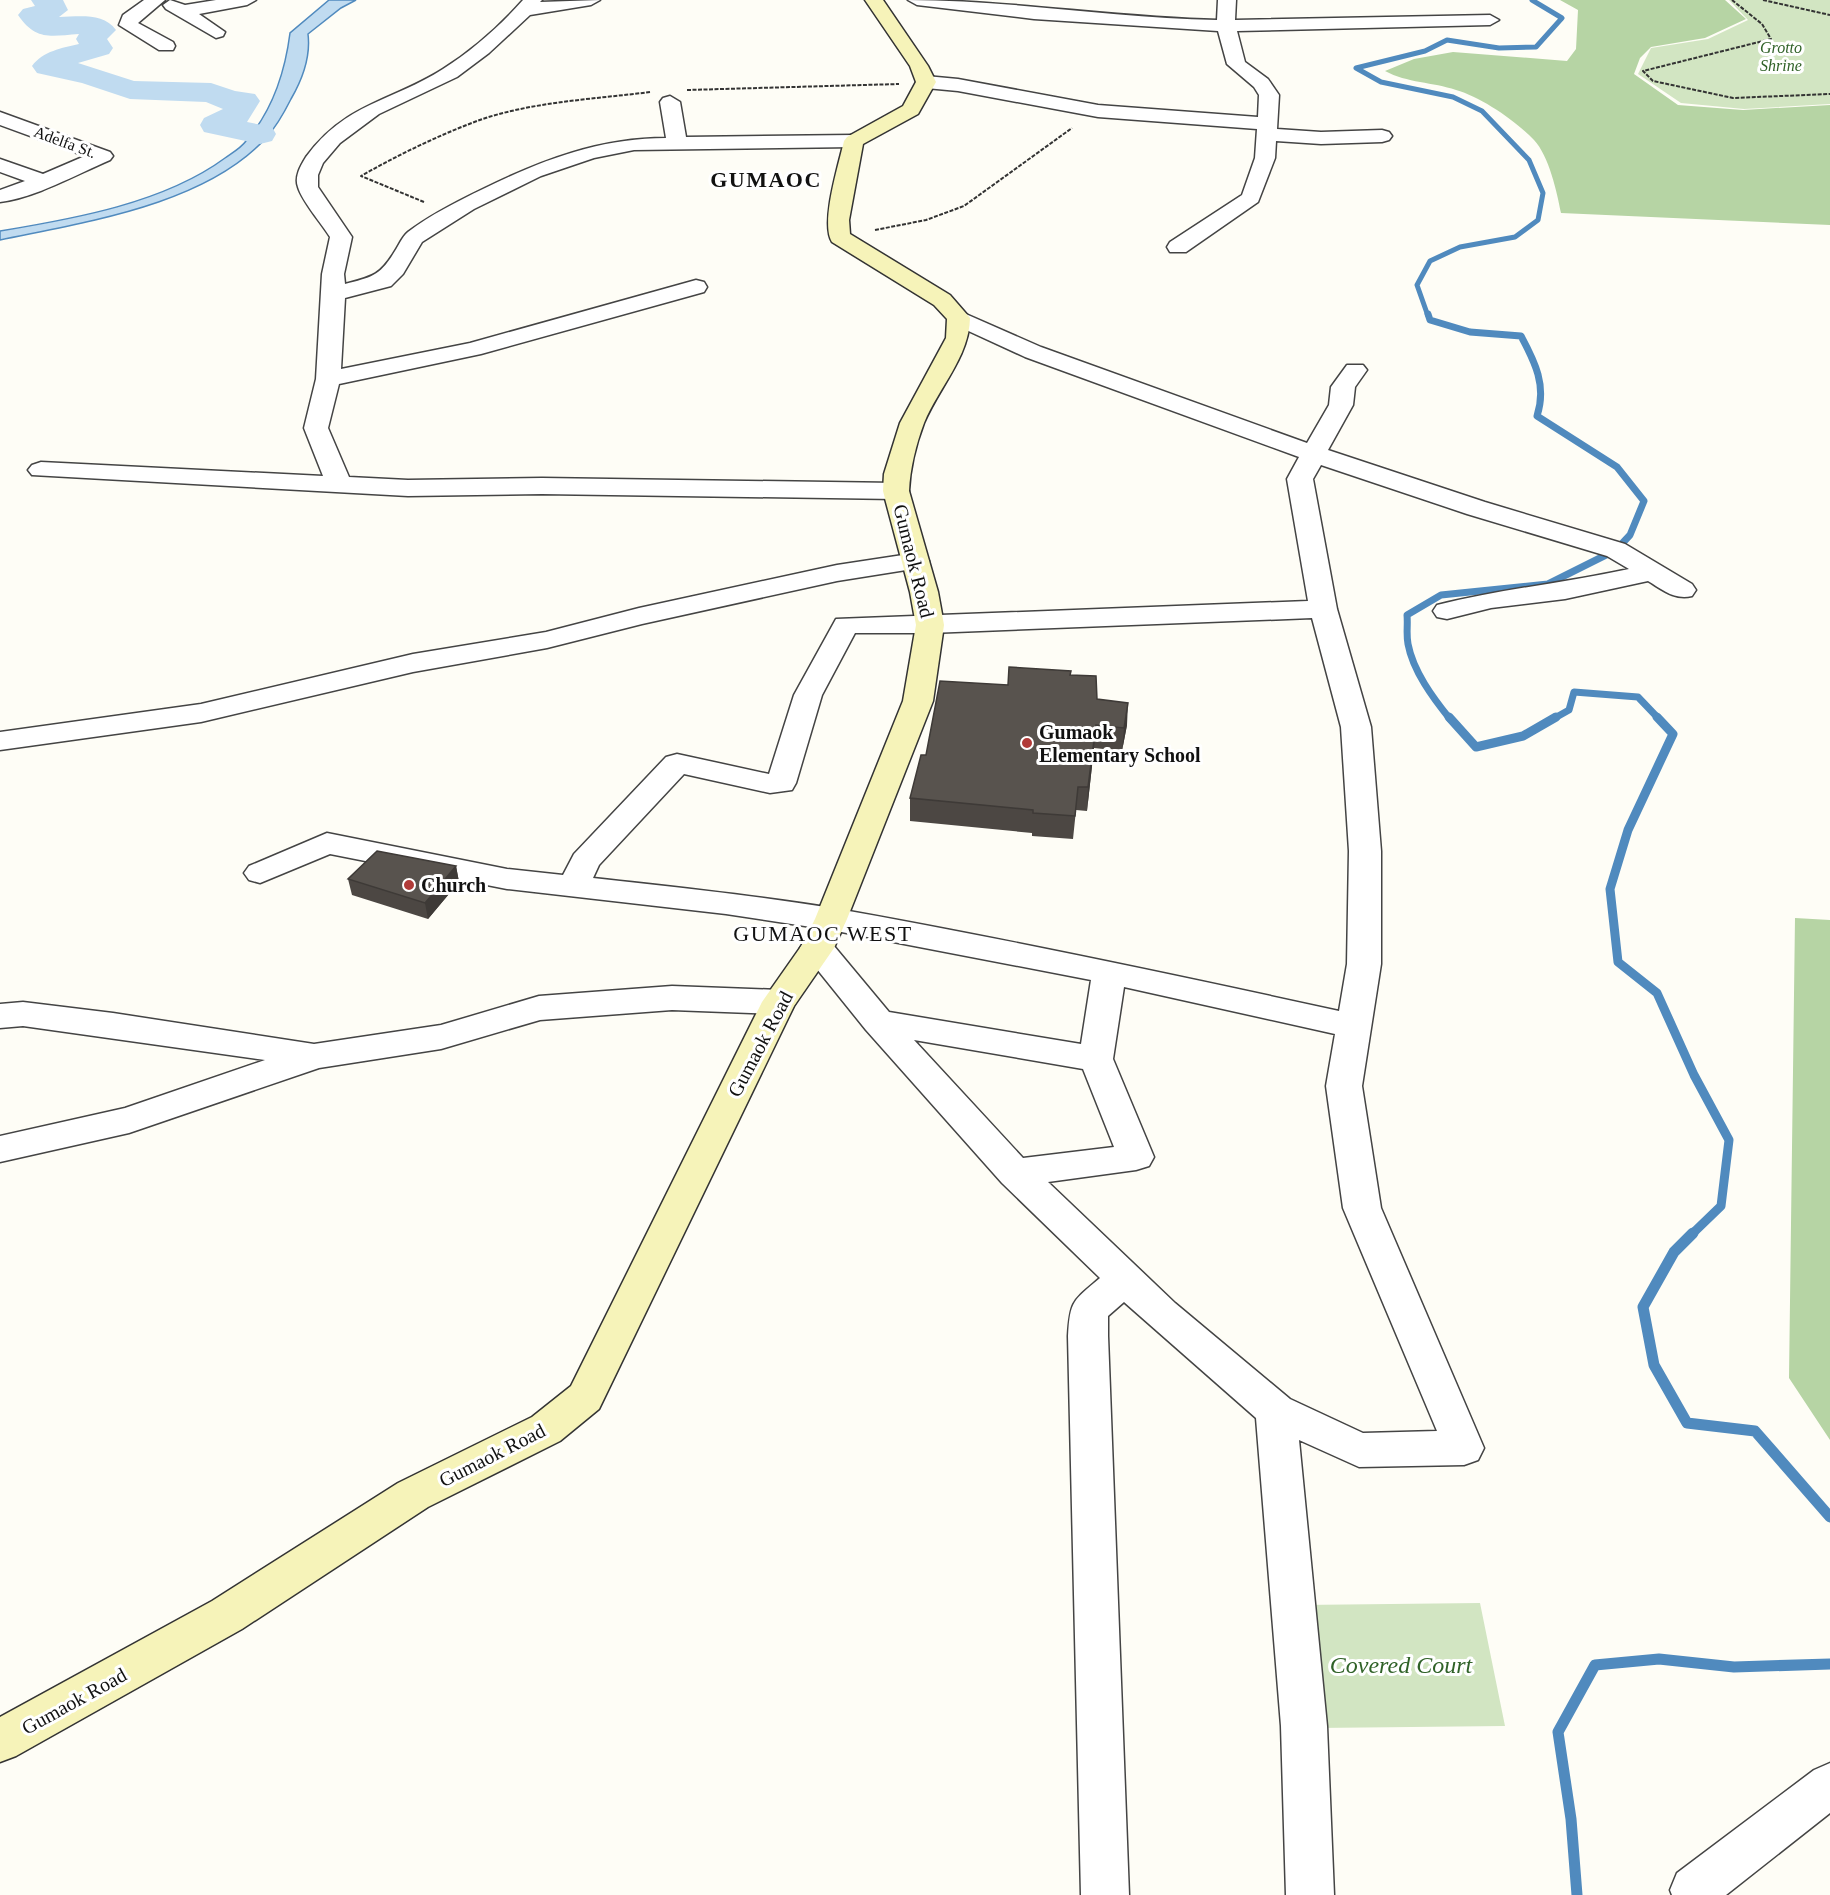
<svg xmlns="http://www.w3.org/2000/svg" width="1830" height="1895" viewBox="0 0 1830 1895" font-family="'Times New Roman',serif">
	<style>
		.green { fill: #d2e5c2 }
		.forest { fill: #b6d4a4 }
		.water { fill: #c0dbf0; stroke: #508abe; stroke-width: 1.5 }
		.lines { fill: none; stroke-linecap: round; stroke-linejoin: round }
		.stream-far3 { stroke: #508abe; stroke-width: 5 }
		.stream-far2 { stroke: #508abe; stroke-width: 7 }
		.stream-far1 { stroke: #508abe; stroke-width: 9 }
		.stream { stroke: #508abe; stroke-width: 11 }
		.river { fill: #c0dbf0; fill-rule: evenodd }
		.street-casing { stroke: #444; stroke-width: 3 }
		.secondary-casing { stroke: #333; stroke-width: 3 }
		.path { stroke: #333; stroke-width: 2; stroke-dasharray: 4 1.5; stroke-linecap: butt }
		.street { fill: #fff; fill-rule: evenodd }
		.secondary { fill: #f6f3b9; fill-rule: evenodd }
		.wall { fill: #4c4743 }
		.shaded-wall { fill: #3e3a37 }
		.building { fill: #58534e; stroke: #3e3a37; stroke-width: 1.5 }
		.poi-dot { fill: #b13b39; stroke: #fff; stroke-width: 2 }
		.labels { text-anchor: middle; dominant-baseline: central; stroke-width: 6; stroke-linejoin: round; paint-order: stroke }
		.far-park-label { font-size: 16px; font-style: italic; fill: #306228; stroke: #fff }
		.far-street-label { font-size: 16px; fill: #111; stroke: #fff }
		.street-label { font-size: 20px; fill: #111; stroke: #fff }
		.poi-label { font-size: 20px; font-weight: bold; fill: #111; stroke: #fff; text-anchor: start }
		.far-district-label { font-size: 22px; font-weight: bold; letter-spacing: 1.5px; fill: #111; stroke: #fff }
		.quarter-label { font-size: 22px; letter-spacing: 1.5px; fill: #111; stroke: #fff }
		.near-park-label { font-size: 24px; font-style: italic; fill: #306228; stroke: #fff }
	</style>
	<rect width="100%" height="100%" fill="#fefdf6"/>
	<path class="green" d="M1729 0H1830V104L1744 109 1681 103 1638 74 1651 48 1708 39 1748 20Z
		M1480 1603 1505 1726 1317 1728 1301 1605Z"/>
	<path class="forest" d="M1560 0H1725L1746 19 1705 38 1651 47 1640 58 1634 74 1678 105 1743 110 1830 105V225L1561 213C1557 192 1549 156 1534 140 1516 121 1481 97 1456 90 1433 82 1407 83 1385 71L1414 59 1453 52 1567 61 1576 49 1578 10Z
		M1795 918 1830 920V1440L1789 1378Z"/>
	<path class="water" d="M329 0H356L341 8 308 34C311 58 302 80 291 99 284 113 277 126 266 138 205 205 85 222 0 240V231C73 219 164 203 225 158 232 153 241 148 246 141 273 110 285 72 290 33Z"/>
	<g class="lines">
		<path class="stream-far3" d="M1428 316 1417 285 1430 261 1460 247 1515 237 1538 220 1543 193 1529 160 1482 111 1453 97 1381 82 1356 68 1425 51 1447 40 1499 48 1536 47 1562 18 1532 0"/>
		<path class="stream-far2" d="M1428 314 1430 320 1470 332 1521 336C1535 362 1547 386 1537 416L1617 467 1644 501 1630 535 1616 550 1548 584 1441 595 1407 615C1408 625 1406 634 1408 644 1413 671 1433 698 1450 719
			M1553 719 1569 710 1574 692 1638 697 1659 719"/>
		<path class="stream-far1" d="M1449 717 1476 747 1523 736 1556 717
			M1657 717 1673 734 1628 830 1610 889 1618 962 1657 993 1694 1075 1729 1140 1721 1206 1691 1235"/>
		<path class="stream" d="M1693 1233 1674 1252 1643 1307 1654 1365 1687 1423 1755 1431 1830 1517
			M1577 1895 1571 1819 1558 1732 1595 1665 1659 1659 1734 1667 1830 1664"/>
		<path class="river" d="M31 0H63L68 10 59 17C78 17 103 12 116 30L107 39 113 48 109 54 78 63 134 81 211 83 235 91 255 94 260 101 247 122 272 127 276 134 272 141 260 144 204 132 200 125 204 118 223 109 206 102 130 99 82 83 37 73 32 66C43 51 62 48 79 44L76 39 79 34C50 36 36 41 18 15L23 9 35 6Z"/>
		<defs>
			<path id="street" d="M144 0H165L138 23 173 42 175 46 173 50H159L119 25 123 15Z
				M170 0 185 5 216 0H256L247 5 199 14 225 32 223 36 216 38 166 9 163 5Z
				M523 0H542L540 2 600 0 591 5 530 15 489 53 457 77 379 114 340 143 323 163 318 175V187L352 237 344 274 345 284C372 277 380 276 395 251 399 245 402 237 408 232 430 215 458 201 483 189 542 160 600 138 666 138L660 102 663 98 670 96 680 102 686 137 854 135 861 137 864 141 861 145 854 147 634 150 594 158 541 176 474 209 422 242 403 274 391 286 345 298 341 369 470 343 696 280 704 282 707 287 704 292 481 354 339 384 328 428 349 477 408 480 542 478 896 483 905 486 909 491 905 496 896 499 542 494 408 496 32 475 28 470 32 465 41 462 323 476 304 428 316 379 322 274 330 237C322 224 302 201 298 187 294 177 301 165 306 157 345 103 393 101 443 69 473 50 500 26 523 0Z
				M908 0C1011 0 1114 18 1217 20L1218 0H1236L1235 20 1490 15 1499 20 1490 25 1237 31 1245 62 1268 79 1279 95 1277 129 1321 132 1382 130 1389 132 1392 136 1389 140 1382 142 1321 144 1276 141 1275 158 1258 202 1186 252H1170L1167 247 1170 242 1242 195 1255 158 1257 129 1098 117 958 91 926 88 916 82 926 76 958 79 1098 105 1258 117 1259 95 1254 87 1227 64 1218 31 1034 19 917 5Z
				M0 112 110 152 113 156 110 160C77 174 35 198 0 202V190L25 181 0 172V159L43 174 85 156 0 125Z
				M959 311 1041 347 1307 443 1329 405 1331 387 1347 365H1363L1367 370 1355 387 1353 405 1328 450 1485 502 1625 544 1692 584 1696 590 1692 596C1674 600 1663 590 1648 581L1565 599 1491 608 1447 619 1437 617 1433 611 1437 605C1500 589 1565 583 1629 569L1607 556 1467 514 1321 465 1313 479 1337 609 1371 727 1381 851V964L1362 1086 1381 1208 1484 1448 1478 1460 1464 1465 1359 1467 1299 1440 1327 1726 1334 1895H1286L1281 1726 1256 1418 1124 1302 1108 1316V1336L1129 1895H1081L1068 1336C1070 1300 1073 1301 1100 1278L1002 1183 866 1030 800 948 805 940 817 937 829 940 889 1012 1081 1044 1091 980 831 930 726 914 507 889 330 854 260 883 249 880 244 873 249 866 327 833 507 869 563 875 574 854 666 757 677 754 769 774 794 695 836 619 1308 601 1287 479 1299 457 1025 357 951 323 948 318 951 313ZM1312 618 1341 727 1349 851 1347 964 1339 1011C1171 974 1002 938 832 908 753 895 673 887 593 878L599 865 684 774 770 793 792 790 796 783 822 695 855 633H930ZM1124 987 1335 1034 1326 1086 1343 1208 1437 1431 1363 1433 1290 1399 1175 1303 1048 1182 1136 1170 1149 1166 1154 1157 1113 1059ZM914 1040 1083 1069 1114 1147 1023 1158Z
				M916 553 925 555 929 561 925 567 837 581 642 624 547 648 413 672 201 722 0 750V732L201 704 413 654 546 632 639 608 837 565Z
				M672 986 779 990 791 994 796 1002 791 1010 779 1014 672 1010 540 1020 441 1049 319 1068 129 1133 0 1162V1136L125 1108 265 1060 23 1026 0 1028V1004L23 1002 113 1013 314 1044 441 1025 539 996Z
				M1830 1763V1813L1726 1895H1672L1670 1890 1677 1873 1814 1770Z"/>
			<path id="secondary" d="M865 0H883L928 66 936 82 918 114 863 144 849 220 850 234 950 295 970 318C969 357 939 387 924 423 916 444 910 469 909 491L938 592 944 625 933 701 847 919 834 948 794 1006 599 1409 560 1441 428 1507 242 1629 16 1756 0 1762V1717L212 1601 398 1483 532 1417 571 1386 762 1002 802 945 815 919 903 701 916 625 910 592 883 491 884 474 900 423 946 338 947 319 934 305 832 242C820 223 839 164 844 141L847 137 903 106 916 82 910 66Z"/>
		</defs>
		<use href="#street" class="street-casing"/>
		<use href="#secondary" class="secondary-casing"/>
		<path class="path" d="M1732 0 1762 24 1771 39 1643 71 1653 81 1733 98 1830 94
			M1763 0 1830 15
			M687 90 899 84
			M424 202 361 176C398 155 437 136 477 121 529 102 595 99 650 92
			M875 230 926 220 964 206 1072 128"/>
		<use href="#street" class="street"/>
		<use href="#secondary" class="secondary"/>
	</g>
	<path class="wall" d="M1070 675 1127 725 1122 751 1094 748 1087 811 1076 810 1073 839 1032 836V833L910 821V798L926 755 1008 685Z
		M456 866 459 882 428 919 352 895 348 879Z"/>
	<path class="shaded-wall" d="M1128 703 1127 725 1122 751 1124 728Z
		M1096 725 1094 748 1087 811 1088 787Z
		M456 866 459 882 428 919 425 903Z"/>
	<path class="building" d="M1009 667 1071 671 1070 675 1096 676 1097 699 1128 703 1124 728 1096 725 1088 787H1078L1075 816 1033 813V810L910 798 921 755H926L940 681 1008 685Z
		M377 851 456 866 425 903 348 879Z"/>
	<g class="poi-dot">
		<circle cx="1027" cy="743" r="6"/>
		<circle cx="409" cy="885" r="6"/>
	</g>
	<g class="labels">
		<g class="far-park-label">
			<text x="1781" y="47">Grotto<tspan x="1781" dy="18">Shrine</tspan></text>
		</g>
		<g class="far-street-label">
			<text transform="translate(65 142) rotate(20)">Adelfa St.</text>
		</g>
		<g class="street-label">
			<text transform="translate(914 561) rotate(76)">Gumaok Road</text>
			<text transform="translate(760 1044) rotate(-62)">Gumaok Road</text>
			<text transform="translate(492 1455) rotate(-27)">Gumaok Road</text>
			<text transform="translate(74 1701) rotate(-29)">Gumaok Road</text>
		</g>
		<g class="poi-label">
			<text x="1039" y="732">Gumaok<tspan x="1039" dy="23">Elementary School</tspan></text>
			<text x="421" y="885">Church</text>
		</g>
		<g class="far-district-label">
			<text x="766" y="179">GUMAOC</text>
		</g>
		<g class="quarter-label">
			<text x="823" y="933">GUMAOC WEST</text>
		</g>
		<g class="near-park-label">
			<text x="1401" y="1665">Covered Court</text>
		</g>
	</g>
</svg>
